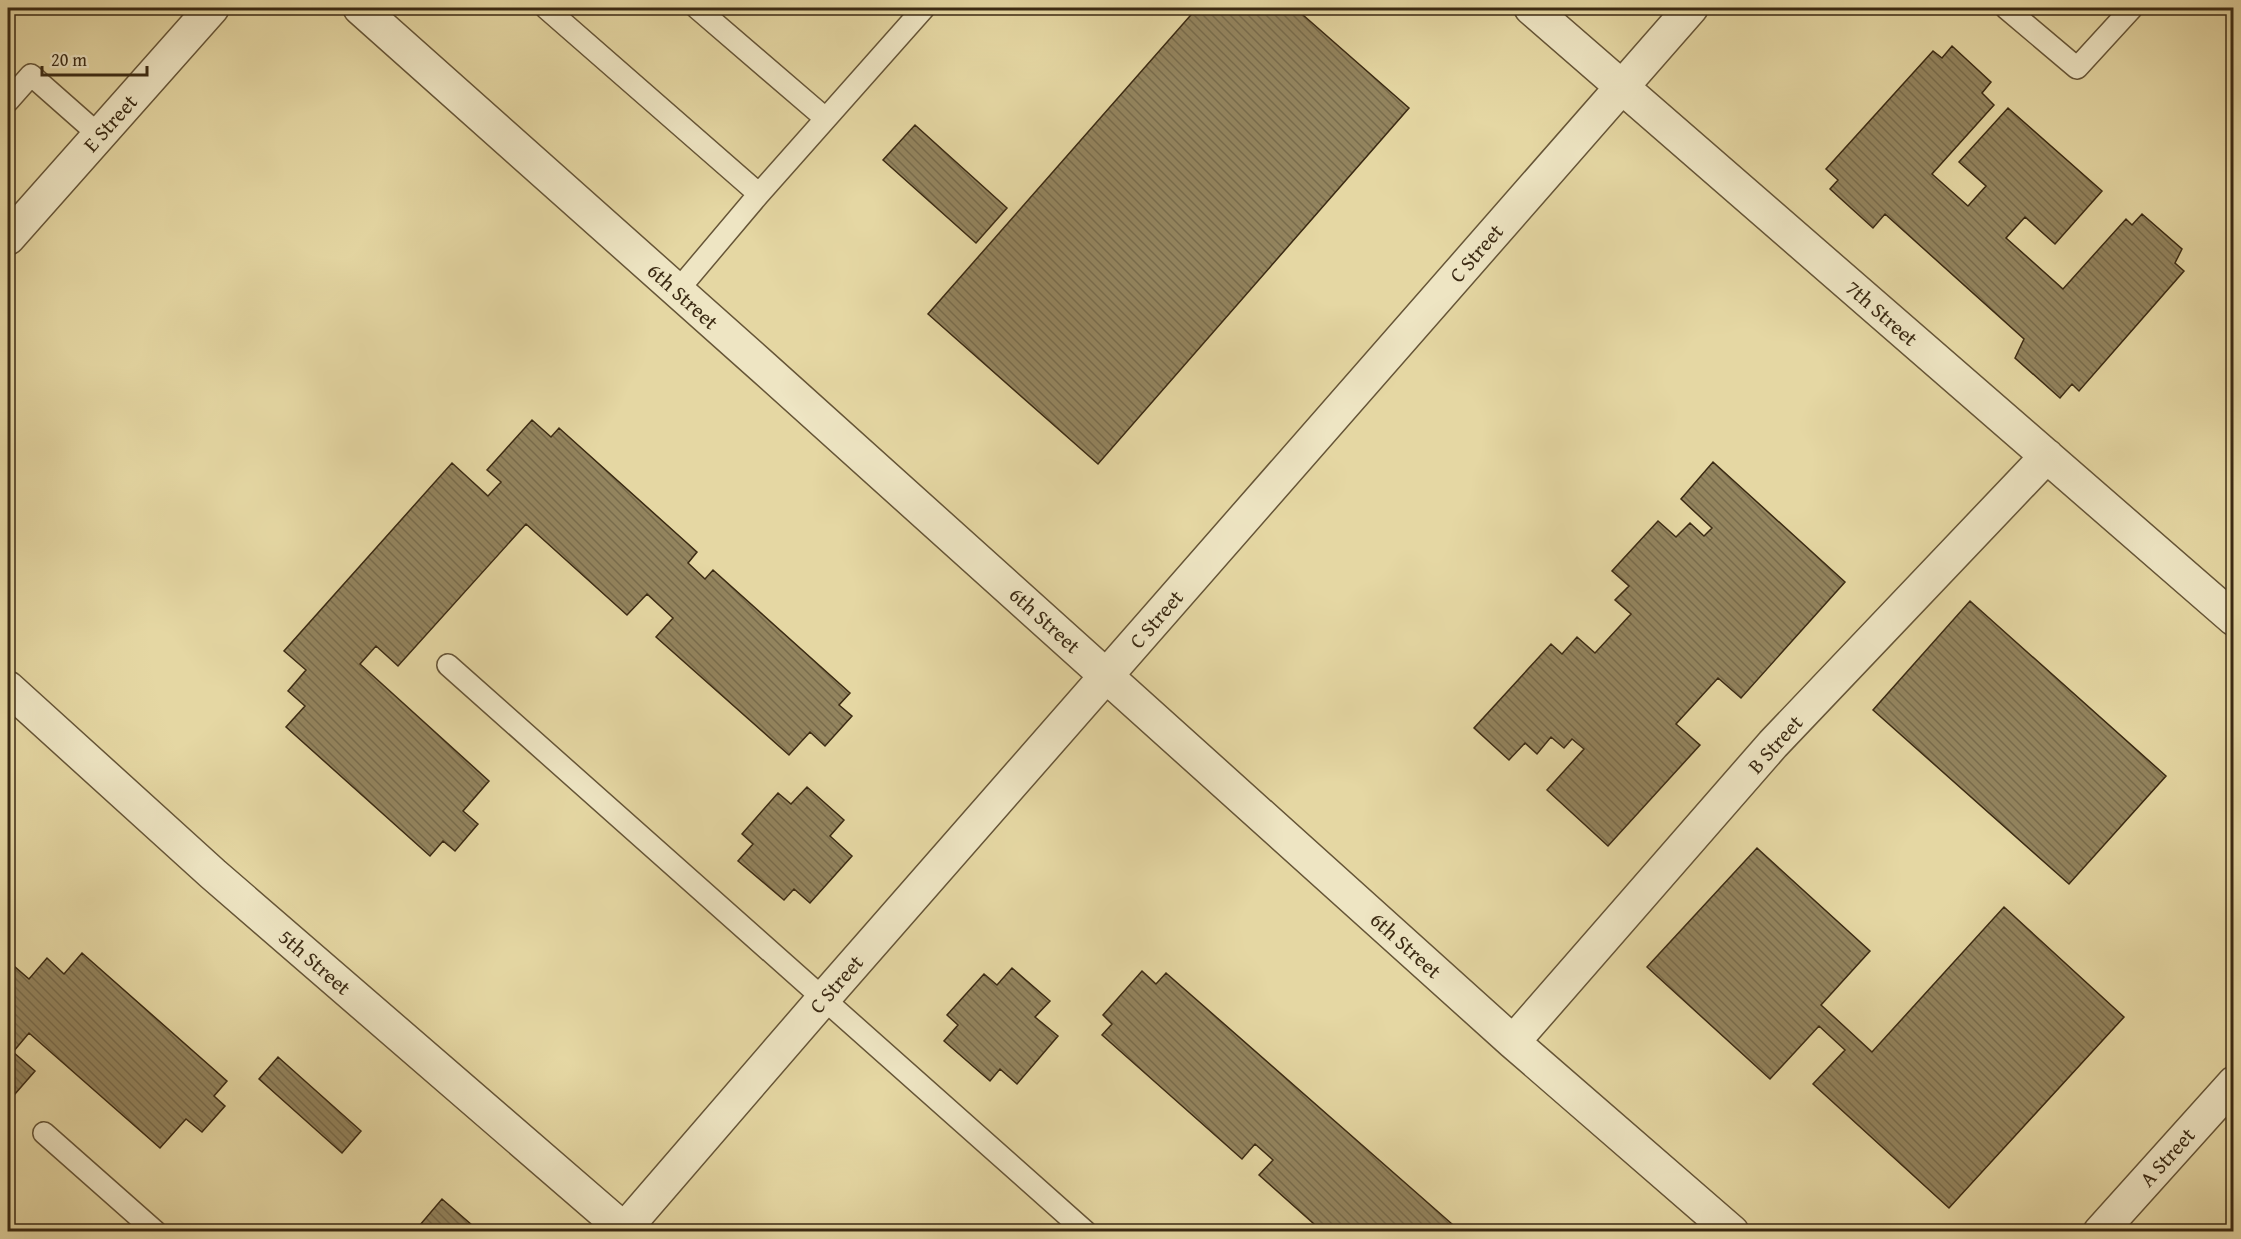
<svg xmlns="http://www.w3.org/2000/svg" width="2241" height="1239" viewBox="0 0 2241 1239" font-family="'Gentium Book Plus',serif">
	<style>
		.building { fill: url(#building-back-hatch); stroke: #3b2a13; stroke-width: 1.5 }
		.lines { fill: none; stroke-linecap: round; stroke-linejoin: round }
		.lane-casing { stroke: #665537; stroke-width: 24 }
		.street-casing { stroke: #665537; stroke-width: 36 }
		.lane { stroke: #eee5c3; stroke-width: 21 }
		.street { stroke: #eee5c3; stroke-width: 33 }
		.labels { text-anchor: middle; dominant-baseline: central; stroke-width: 4.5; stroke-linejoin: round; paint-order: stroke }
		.street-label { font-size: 21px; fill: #3b2a13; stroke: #eee5c3 }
	</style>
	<defs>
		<pattern id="building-back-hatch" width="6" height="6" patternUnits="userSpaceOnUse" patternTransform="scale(1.5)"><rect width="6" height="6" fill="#93845e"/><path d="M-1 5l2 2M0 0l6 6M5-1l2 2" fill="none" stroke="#796c4c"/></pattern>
	</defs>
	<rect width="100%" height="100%" fill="#e5d7a3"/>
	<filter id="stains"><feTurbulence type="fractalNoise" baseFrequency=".00333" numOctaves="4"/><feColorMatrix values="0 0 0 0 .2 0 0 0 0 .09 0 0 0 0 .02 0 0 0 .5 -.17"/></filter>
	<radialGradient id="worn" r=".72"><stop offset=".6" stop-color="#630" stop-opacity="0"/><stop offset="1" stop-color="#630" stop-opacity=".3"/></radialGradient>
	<path class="building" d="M1197 8H1295L1409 108 1098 464 928 314Z
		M1952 46 1991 82 1982 93 1994 105 1932 174 1968 206 1986 186 1959 162 2008 108 2102 191 2055 244 2025 217 2006 238 2063 289 2126 219 2132 225 2142 214 2182 249 2175 263 2184 271 2079 391 2072 384 2060 398 2015 358 2024 339 1885 214 1873 228 1830 189 1838 180 1826 169 1933 51 1942 58Z
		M915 125 1007 208 976 243 883 160Z
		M532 420 551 437 559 428 697 552 688 563 705 579 713 570 850 693 839 705 852 716 825 746 810 732 789 755 656 637 673 618 647 594 627 615 526 524 398 666 376 646 360 664 489 781 463 811 478 824 455 851 443 841 430 856 286 727 305 706 288 691 306 670 284 651 452 463 488 496 501 482 487 470Z
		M1713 462 1845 582 1741 698 1718 678 1676 724 1700 745 1608 846 1547 790 1584 749 1572 739 1564 748 1551 737 1537 754 1525 743 1509 760 1474 728 1551 644 1562 654 1577 637 1595 653 1631 614 1615 600 1629 586 1612 571 1658 521 1676 537 1690 523 1704 536 1712 528 1681 499Z
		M1970 601 2166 776 2069 884 1873 710Z
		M807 787 844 820 830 836 852 856 810 903 794 889 784 900 738 861 753 844 742 834 778 793 791 804Z
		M1757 848 1870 951 1821 1005 1872 1052 2004 907 2124 1017 1949 1208 1813 1084 1845 1050 1819 1026 1770 1079 1647 967Z
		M82 953 227 1081 214 1096 225 1106 202 1132 186 1119 160 1148 29 1033 13 1052 35 1071 8 1102V961L29 979 47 958 64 974Z
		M1012 968 1050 1001 1035 1017 1058 1036 1017 1084 1000 1069 990 1081 944 1041 958 1025 947 1015 984 974 997 985Z
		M1142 971 1156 984 1166 973 1452 1224 1446 1232H1323L1259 1175 1273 1160 1255 1144 1242 1159 1102 1035 1112 1024 1103 1015Z
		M278 1057 361 1131 342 1153 259 1079Z
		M442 1199 480 1232H414Z"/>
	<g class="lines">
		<defs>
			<path id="lane" d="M546 8 759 194
				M697 8 825 118
				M2006 8 2077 68 2132 8
				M8 101 31 75 99 135
				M678 290 759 194 924 8
				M448 665 1086 1232
				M44 1133 156 1232"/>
			<path id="street" d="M360 8 763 367 1513 1042 1732 1232
				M1531 8 2234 619
				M8 238 212 8
				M8 688 213 874 627 1232
				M1513 1042 1773 744 2047 456
				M622 1232 824 998 1691 8
				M2100 1232 2234 1083"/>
		</defs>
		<use href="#lane" class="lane-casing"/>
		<use href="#street" class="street-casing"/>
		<use href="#lane" class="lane"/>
		<use href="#street" class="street"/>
	</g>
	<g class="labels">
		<g class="street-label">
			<text transform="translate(110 123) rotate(-48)">E Street</text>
			<text transform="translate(1476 253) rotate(-49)">C Street</text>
			<text transform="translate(683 296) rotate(42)">6th Street</text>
			<text transform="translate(1882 313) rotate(41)">7th Street</text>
			<text transform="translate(1156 619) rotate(-49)">C Street</text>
			<text transform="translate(1045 620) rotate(42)">6th Street</text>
			<text transform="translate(1775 744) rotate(-48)">B Street</text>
			<text transform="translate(1406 945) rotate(42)">6th Street</text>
			<text transform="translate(315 962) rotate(41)">5th Street</text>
			<text transform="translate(836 984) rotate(-49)">C Street</text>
			<text transform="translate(2167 1157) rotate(-48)">A Street</text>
		</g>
	</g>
	<rect width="2241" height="1239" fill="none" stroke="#e5d7a3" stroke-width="30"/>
	<rect x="9" y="9" width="2223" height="1221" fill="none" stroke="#3b2a13" stroke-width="3"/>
	<rect x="15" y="15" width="2211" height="1209" fill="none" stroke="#3b2a13" stroke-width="1.5"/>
	<path d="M42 66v9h105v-9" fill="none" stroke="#3b2a13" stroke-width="3"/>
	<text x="51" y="66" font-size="18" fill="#3b2a13" stroke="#eee5c3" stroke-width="4.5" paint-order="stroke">20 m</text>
	<rect width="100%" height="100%" filter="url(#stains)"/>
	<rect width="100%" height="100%" fill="url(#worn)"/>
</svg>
